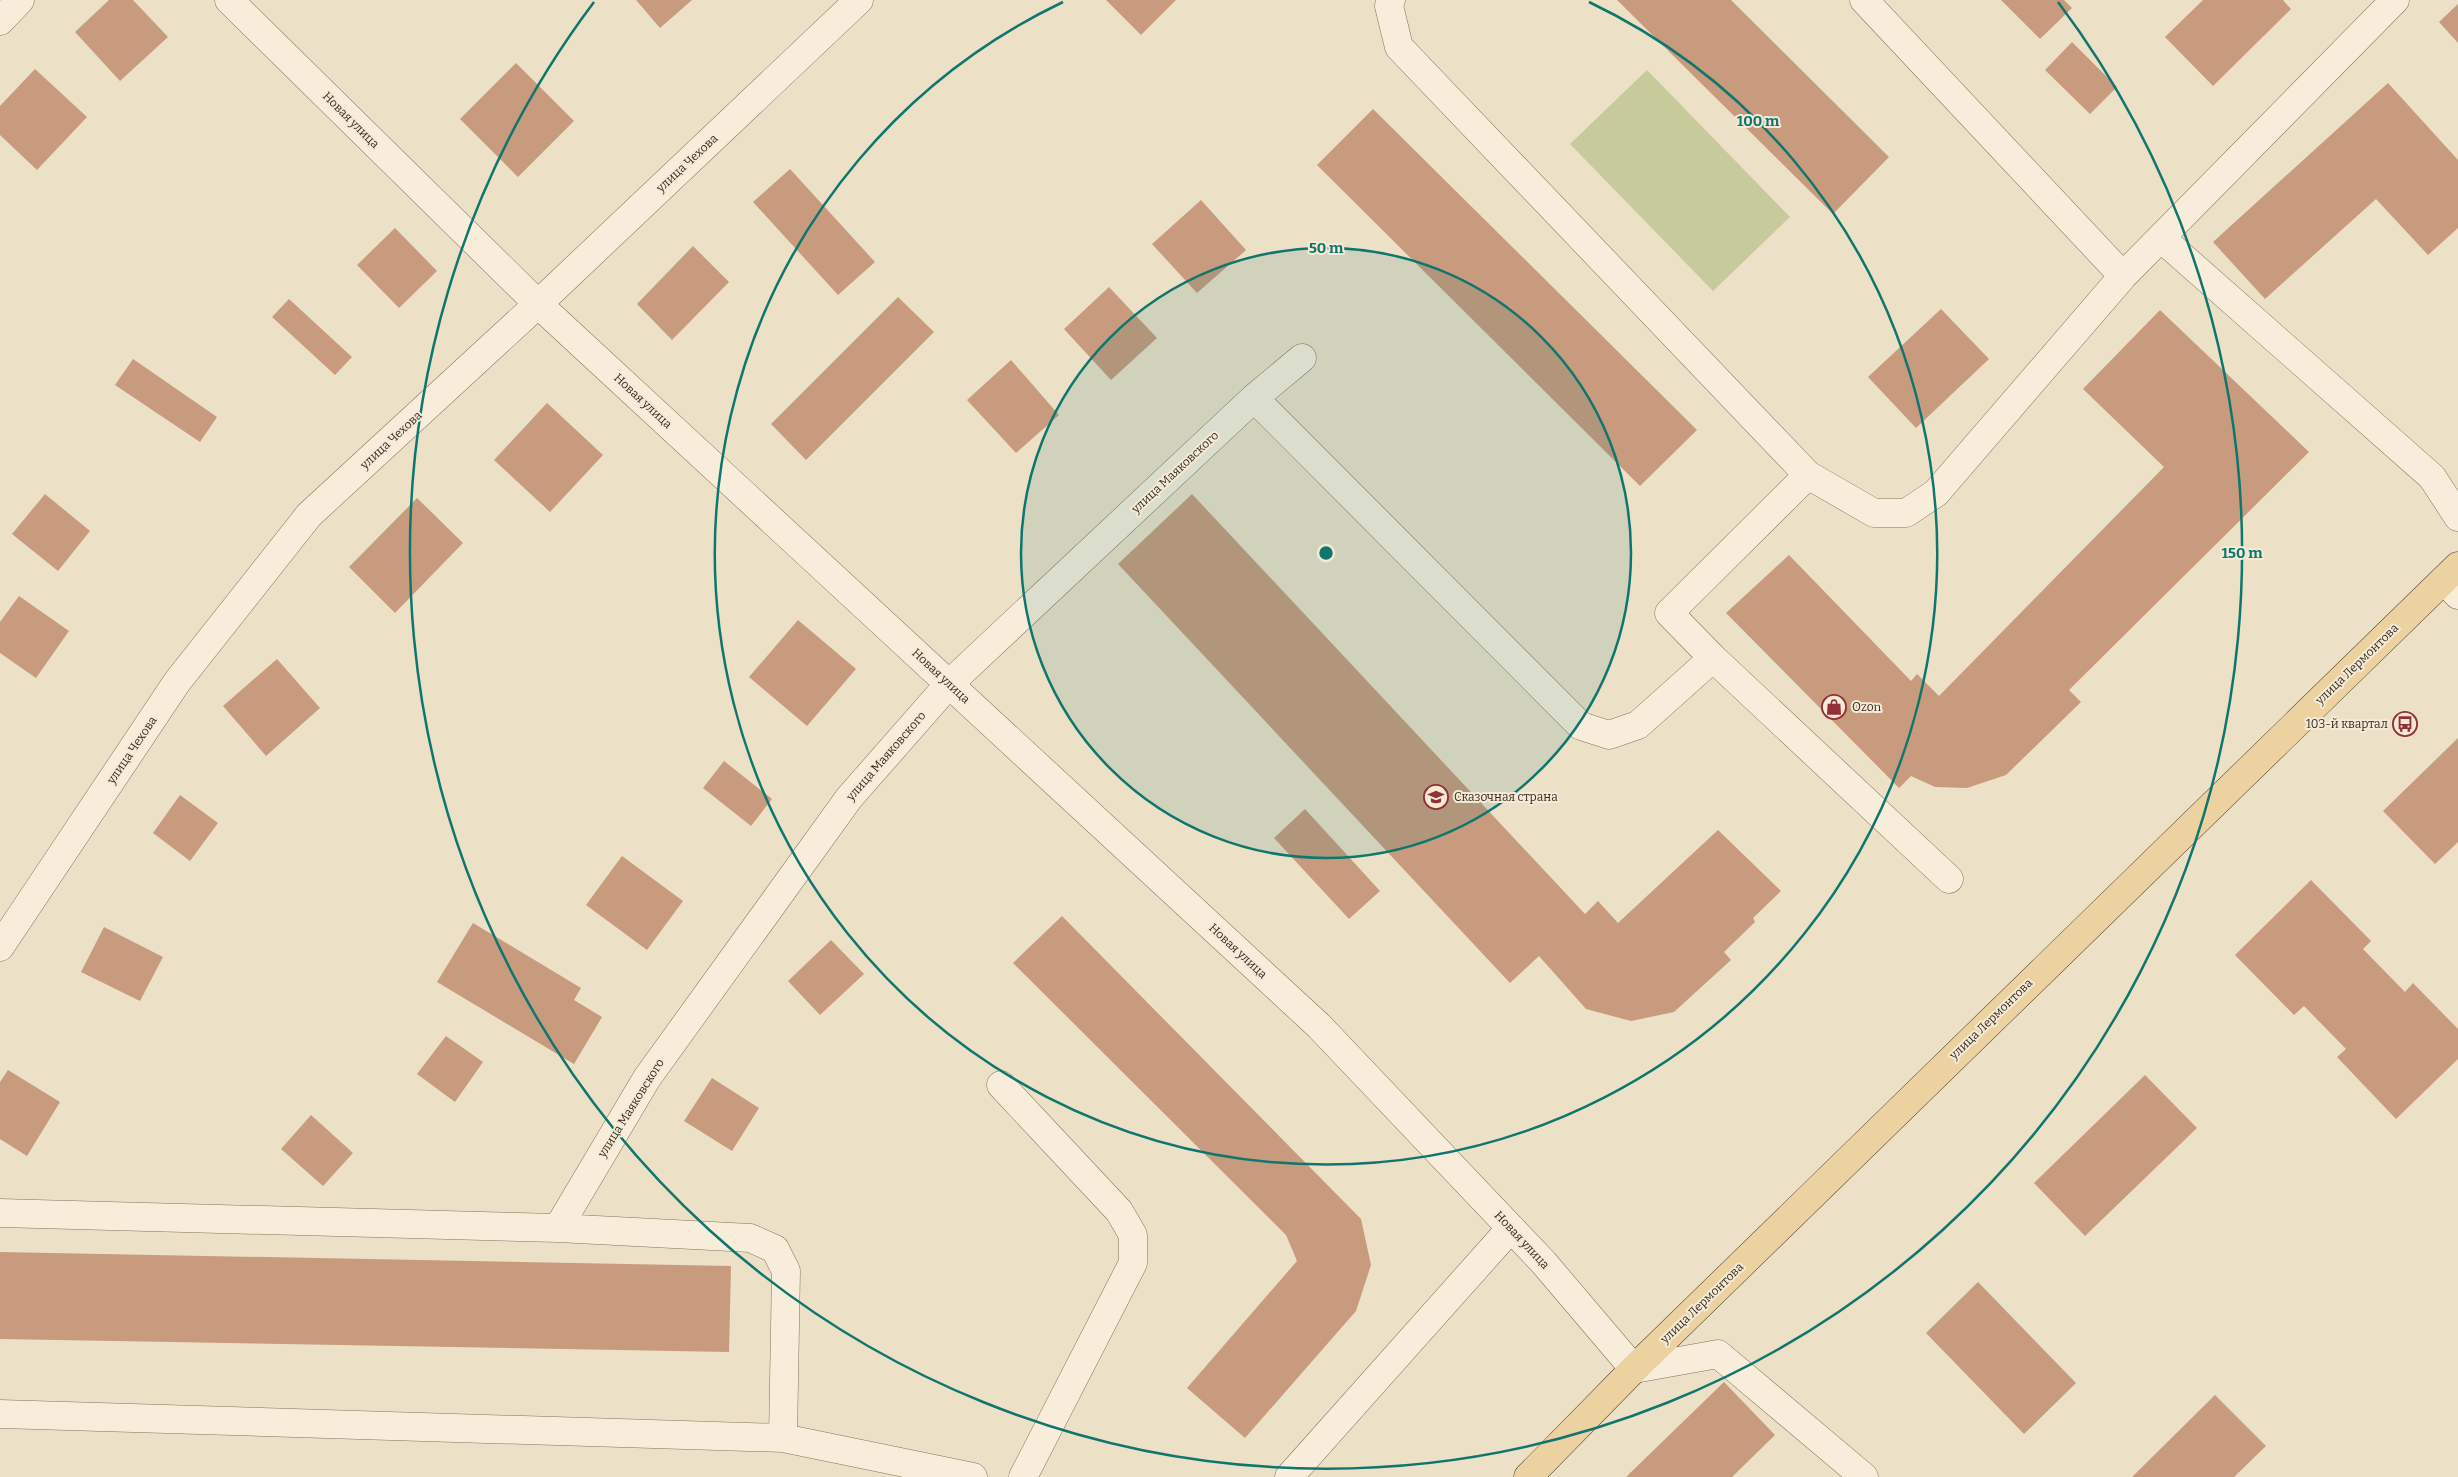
<svg xmlns="http://www.w3.org/2000/svg" width="2458" height="1477" viewBox="0 0 2458 1477" font-family="Bitter,serif">
	<style>
		.green { fill: #c7ca9b }
		.building { fill: #c89b7f }
		.lines { fill: none; stroke-linecap: round; stroke-linejoin: round }
		.minor-casing { stroke: #87725d; stroke-width: 29 }
		.major-casing { stroke: #554031; stroke-width: 29 }
		.minor { stroke: #f7edda; stroke-width: 28 }
		.major { stroke: #edd2a1; stroke-width: 28 }
		.ring { fill: none; stroke: #0f766e; stroke-width: 2.5 }
		.labels { text-anchor: middle; dominant-baseline: central; stroke-width: 4; stroke-linejoin: round; paint-order: stroke }
		.street-label { font-size: 12px; fill: #382b20; stroke: #f4ead6 }
		.poi-label { font-size: 12px; fill: #382b20; stroke: #f4ead6; text-anchor: start }
		.centre { fill: #0f766e; stroke: #f4ead6; stroke-width: 2.5 }
		.ring-label { font-size: 15px; text-anchor: middle; font-weight: bold; fill: #0f766e; stroke: #f4ead6; stroke-width: 4; stroke-linejoin: round; paint-order: stroke }
	</style>
	<rect width="100%" height="100%" fill="#ece0c7"/>
	<path class="green" d="M1647 70 1790 217 1713 291 1570 144Z"/>
	<path class="building" d="M109 0H133L168 37 120 81 75 32Z
		M636 0H692L660 28Z
		M1106 0H1176L1141 35Z
		M1617 0H1731L1889 157 1833 214Z
		M2001 0H2064L2072 8 2040 39Z
		M2203 0H2283L2291 9 2213 86 2165 37Z
		M2458 4V43L2439 22Z
		M2072 42 2117 87 2090 114 2045 70Z
		M516 63 574 121 518 177 460 119Z
		M35 69 87 117 37 170 0 135V106Z
		M2388 83 2458 160V228L2428 255 2376 199 2265 299 2213 242Z
		M1373 109 1697 430 1640 486 1317 165Z
		M790 169 875 262 838 295 753 202Z
		M1201 200 1246 250 1197 293 1152 244Z
		M395 228 437 271 399 308 357 265Z
		M693 246 729 282 672 340 637 304Z
		M1109 287 1157 338 1111 380 1064 329Z
		M898 297 934 332 806 460 771 424Z
		M289 299 352 357 335 375 272 317Z
		M1941 309 1989 359 1916 428 1868 377Z
		M2160 310 2309 452 2069 690 2081 702 2006 775 1967 788 1935 787 1911 776 1899 788 1726 613 1789 555 1911 681 1917 674 1939 696 2164 467 2083 389Z
		M133 359 217 417 200 442 115 385Z
		M1011 360 1059 415 1016 453 967 400Z
		M547 403 603 455 550 512 494 460Z
		M45 494 90 531 58 571 12 534Z
		M1192 494 1585 914 1598 901 1618 923 1718 830 1781 891 1753 918 1755 922 1724 952 1731 960 1674 1012 1631 1021 1586 1009 1539 956 1510 983 1118 564Z
		M417 498 463 543 395 613 349 567Z
		M19 596 69 631 36 678 0 653V622Z
		M798 620 856 669 807 726 749 677Z
		M277 659 320 708 266 756 223 706Z
		M2458 738V842L2435 864 2383 811Z
		M724 761 772 799 751 826 703 788Z
		M180 795 218 823 190 861 153 833Z
		M1305 809 1380 891 1349 919 1274 838Z
		M622 856 683 901 647 950 586 905Z
		M2311 880 2371 941 2363 949 2405 992 2413 983 2458 1029V1059L2396 1119 2337 1057 2346 1049 2304 1006 2294 1015 2235 955Z
		M1062 916 1361 1219 1371 1265 1356 1311 1245 1438 1187 1388 1297 1261 1286 1235 1013 963Z
		M473 923 581 988 574 1000 602 1017 574 1064 437 982Z
		M104 927 163 957 140 1001 81 972Z
		M831 940 864 974 820 1015 788 981Z
		M446 1036 483 1062 455 1102 417 1074Z
		M8 1070 60 1102 27 1156 0 1139V1082Z
		M2145 1075 2197 1128 2085 1236 2034 1183Z
		M712 1078 759 1108 732 1151 684 1121Z
		M311 1115 353 1153 323 1186 281 1149Z
		M0 1252 731 1266 729 1352 0 1339Z
		M1978 1282 2076 1383 2024 1434 1926 1333Z
		M1724 1382 1775 1435 1732 1477H1626Z
		M2215 1395 2266 1446 2234 1477H2132Z"/>
	<g class="lines">
		<defs>
			<path id="minor" d="M229 0 538 304 1319 1026 1544 1263 1634 1369 1718 1354 1864 1477
				M1391 0 1389 6 1399 47 1808 475 1669 613 1713 658 1949 879
				M1864 0 2123 276
				M0 21 20 0
				M2161 238 2432 477 2458 517
				M1254 398 1581 726 1609 735 1638 725 1713 658
				M1808 475 1874 513H1906L1936 493 2123 276 2395 0
				M2444 580 2458 595
				M0 947 177 682 309 515 538 304 859 0
				M1001 1085 1119 1211 1133 1235V1263L1023 1477
				M0 1213 558 1228 750 1238 775 1249 786 1271 783 1438
				M558 1228 647 1078 849 798 949 684 1254 398 1302 358
				M0 1414 783 1438 973 1477
				M1289 1477 1511 1228"/>
			<path id="major" d="M1528 1477 1634 1369 2458 566"/>
		</defs>
		<use href="#minor" class="minor-casing"/>
		<use href="#major" class="major-casing"/>
		<use href="#minor" class="minor"/>
		<use href="#major" class="major"/>
	</g>
	<circle cx="1326" cy="553" r="305" fill="#0f766e" fill-opacity=".12"/>
	<g class="ring">
		<circle cx="1326" cy="553" r="305"/>
		<path d="M1589 2A611 611 0 1 1 1063 2"/>
		<path d="M2058 2A916 916 0 1 1 594 2"/>
	</g>
	<defs>
		<symbol id="shop-ring" viewBox="-11 -11 22 22"><circle r="9.5" fill="#f4ead6" stroke="#933035" stroke-width="1.5"/><path d="M-5-2.5h2.3a2.7 3.5 0 0 1 5.4 0H5L5.5 6h-11ZM-1.5-2.5h3a1.5 2.3 0 0 0-3 0Z" fill="#933035"/></symbol>
		<symbol id="bus-ring" viewBox="-11 -11 22 22"><circle r="9.5" fill="#f4ead6" stroke="#933035" stroke-width="1.5"/><path d="M-5-6H5V4H4V6H2V4H-2V6H-4V4H-5ZM-3.5-4V0h7V-4ZM-3.5 1.2v1.5H-2V1.2ZM2 1.2v1.5H3.5V1.2Z" fill="#933035"/></symbol>
		<symbol id="school-ring" viewBox="-11 -11 22 22"><circle r="9.5" fill="#f4ead6" stroke="#933035" stroke-width="1.5"/><path d="M0-5L7-2L0 1L-7-2ZM-4 1L0 2.5L4 1V4Q0 6-4 4Z" fill="#933035"/></symbol>
	</defs>
	<g fill-rule="evenodd">
		<use href="#shop-ring" x="1820" y="693" width="28" height="28"/>
		<use href="#bus-ring" x="2391" y="710" width="28" height="28"/>
		<use href="#school-ring" x="1422" y="783" width="28" height="28"/>
	</g>
	<g class="labels">
		<g class="street-label">
			<text transform="translate(351 120) rotate(45)">Новая улица</text>
			<text transform="translate(687 163) rotate(-43)">улица Чехова</text>
			<text transform="translate(643 401) rotate(43)">Новая улица</text>
			<text transform="translate(391 440) rotate(-43)">улица Чехова</text>
			<text transform="translate(1175 472) rotate(-43)">улица Маяковского</text>
			<text transform="translate(2357 664) rotate(-44)">улица Лермонтова</text>
			<text transform="translate(941 676) rotate(43)">Новая улица</text>
			<text transform="translate(132 750) rotate(-56)">улица Чехова</text>
			<text transform="translate(886 756) rotate(-49)">улица Маяковского</text>
			<text transform="translate(1238 951) rotate(43)">Новая улица</text>
			<text transform="translate(1991 1019) rotate(-44)">улица Лермонтова</text>
			<text transform="translate(631 1108) rotate(-58)">улица Маяковского</text>
			<text transform="translate(1522 1240) rotate(47)">Новая улица</text>
			<text transform="translate(1702 1303) rotate(-44)">улица Лермонтова</text>
		</g>
		<g class="poi-label">
			<text x="1852" y="707">Ozon</text>
			<text x="2388" y="724" text-anchor="end">103-й квартал</text>
			<text x="1454" y="797">Сказочная страна</text>
		</g>
	</g>
	<circle cx="1326" cy="553" r="8" class="centre"/>
	<g class="ring-label">
		<text x="1758" y="126">100 m</text>
		<text x="1326" y="253">50 m</text>
		<text x="2242" y="558">150 m</text>
	</g>
</svg>
